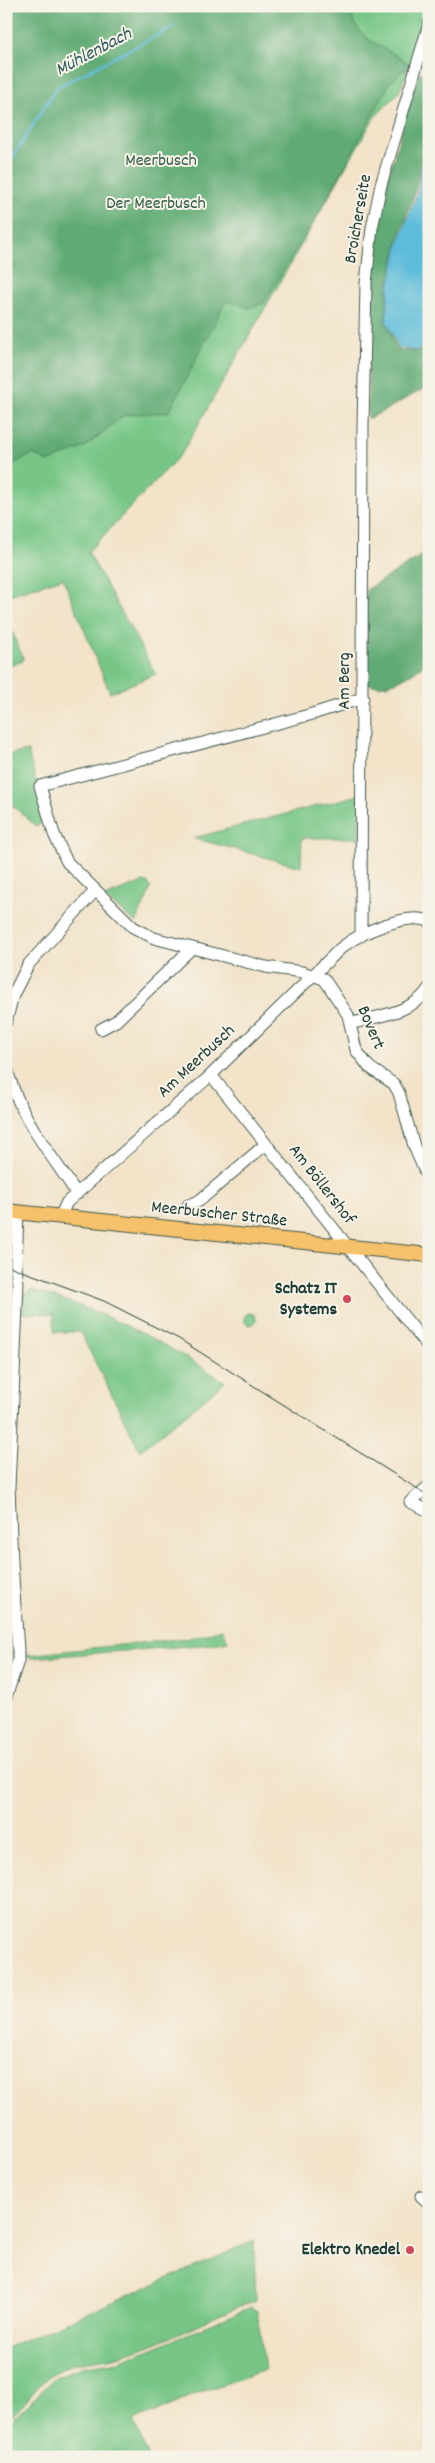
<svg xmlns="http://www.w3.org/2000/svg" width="435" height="2463" viewBox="0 0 435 2463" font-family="Dekko,sans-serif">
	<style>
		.green { fill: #77c687; stroke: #4b825e }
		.forest { fill: #61ab74; stroke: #407454 }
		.water { fill: #5bbcd9; stroke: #3d7c86 }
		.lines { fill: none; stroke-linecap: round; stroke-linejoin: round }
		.stream { stroke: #5bbcd9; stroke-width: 2.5 }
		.minor-casing { stroke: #3f564a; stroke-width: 13 }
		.major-casing { stroke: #3f564a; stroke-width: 16 }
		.minor { stroke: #fff; stroke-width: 11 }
		.major { stroke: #f5c16b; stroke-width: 14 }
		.tram { stroke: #1f3d34; stroke-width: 1 }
		.poi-dot { fill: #d1495b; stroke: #f7f3e8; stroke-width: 2 }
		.labels { text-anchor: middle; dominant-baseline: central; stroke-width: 4; stroke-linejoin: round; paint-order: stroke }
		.park-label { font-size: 18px; fill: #355f49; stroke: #f7f3e8 }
		.street-label { font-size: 18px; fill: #1f3d34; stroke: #f7f3e8 }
		.poi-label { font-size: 18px; font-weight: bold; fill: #1f3d34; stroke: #f7f3e8; text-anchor: end }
		.water-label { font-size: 19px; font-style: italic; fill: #2e5d5d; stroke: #f7f3e8 }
	</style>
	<rect width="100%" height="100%" fill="#f7f3e8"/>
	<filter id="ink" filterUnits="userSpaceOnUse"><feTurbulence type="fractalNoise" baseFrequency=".02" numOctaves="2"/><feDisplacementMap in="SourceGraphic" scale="10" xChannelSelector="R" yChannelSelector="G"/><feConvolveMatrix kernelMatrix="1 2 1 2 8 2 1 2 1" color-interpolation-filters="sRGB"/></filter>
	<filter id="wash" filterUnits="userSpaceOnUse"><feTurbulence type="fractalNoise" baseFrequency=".0096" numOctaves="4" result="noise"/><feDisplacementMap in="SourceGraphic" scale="20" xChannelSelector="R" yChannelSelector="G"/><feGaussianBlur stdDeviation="1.12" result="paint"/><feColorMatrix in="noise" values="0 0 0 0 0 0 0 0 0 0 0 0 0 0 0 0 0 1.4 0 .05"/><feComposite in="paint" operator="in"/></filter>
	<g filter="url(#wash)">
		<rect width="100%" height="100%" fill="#f2e3c9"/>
		<path class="green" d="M179 6H427L429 17 412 67 409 64 400 91 374 118 182 453 88 552 156 674 110 693 63 578 6 596V467L33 454 48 462 85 447 124 415 170 411Z
			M429 584V627C423 615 416 593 429 584Z
			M6 617 24 660 6 668Z
			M28 751 46 820 36 826 6 800V755Z
			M359 795V838H302L301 867 193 838Z
			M143 882 148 883 151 888 136 923 104 897Z
			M31 1290C100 1309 165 1342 225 1382L140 1451 80 1332H54V1314L22 1313V1296Z
			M244 1319a6 6 0 1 1 12 0a6 6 0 1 1-12 0Z
			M222 1629 228 1641 214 1644 32 1658 24 1656 20 1650 23 1649 27 1655 196 1637Z
			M254 2241 256 2300C209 2317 165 2343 117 2356 96 2362 74 2360 55 2372 35 2385 25 2407 6 2421V2348Z
			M251 2307 257 2311 265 2370 195 2394 134 2421 148 2457H6V2426L57 2376 82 2367 118 2361 143 2352Z"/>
		<path class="forest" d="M6 6H319L318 8C327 11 338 10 346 13 355 17 354 24 360 31 374 47 397 52 412 67L402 71 390 83 323 206 264 303 249 308 226 301 169 412 124 415 85 447 48 462 33 454 6 467Z
			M429 70V140L424 148 415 192 398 240 388 286 385 321 398 350 418 352 429 344V386L369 419 368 416 369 283 378 212 418 74Z
			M429 551V584C414 595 427 615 429 628 430 639 429 650 429 660 415 673 385 693 367 683L366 590Z"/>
		<path class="water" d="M429 143V342L417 351 399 348 386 321 389 286 399 241 417 193 425 149Z"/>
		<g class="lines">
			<path class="stream" d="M6 168 57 87 175 26"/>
		</g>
	</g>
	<g filter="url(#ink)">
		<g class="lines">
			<defs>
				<path id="minor" d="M363 698 309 715 40 786 54 834 67 862 133 927 154 938 266 967 302 972 324 979 348 1015 356 1050 369 1067 394 1084 399 1093 414 1146 429 1181
					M361 936 363 426 366 283 372 228 381 185 429 24
					M6 1022 13 995 28 965 95 891
					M350 1024C376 1016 414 1013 429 988
					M101 1029 116 1021 192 948
					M6 1065C18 1116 49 1151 77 1194
					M211 1075 429 1348
					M188 1205 199 1201 266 1144
					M60 1217 67 1202 211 1075 341 948C359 933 407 912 429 921
					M429 1486 410 1502 429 1511
					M6 1697 18 1661V1650L12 1563 9 1487 18 1284 16 1268 18 1212
					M421 2196 429 2203"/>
				<path id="major" d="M6 1211 429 1255"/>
			</defs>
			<use href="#minor" class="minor-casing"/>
			<use href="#major" class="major-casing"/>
			<use href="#minor" class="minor"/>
			<use href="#major" class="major"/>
			<path class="tram" d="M6 1265 104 1301 179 1339 429 1496"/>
		</g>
	</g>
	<g class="poi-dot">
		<circle cx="347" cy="1299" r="5"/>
		<circle cx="410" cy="2250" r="5"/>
	</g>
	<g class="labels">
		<g class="park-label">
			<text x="161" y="161">Meerbusch</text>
			<text x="156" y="204">Der Meerbusch</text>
		</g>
		<g class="street-label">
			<text transform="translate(359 219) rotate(-80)">Broicherseite</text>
			<text transform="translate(345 681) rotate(-90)">Am Berg</text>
			<text transform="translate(370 1028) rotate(67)">Bovert</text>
			<text transform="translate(197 1062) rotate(-43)">Am Meerbusch</text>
			<text transform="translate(321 1185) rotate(52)">Am Böllershof</text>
			<text transform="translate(219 1215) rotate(6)">Meerbuscher Straße</text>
		</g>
		<g class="poi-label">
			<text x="337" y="1289">Schatz IT<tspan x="337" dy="21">Systems</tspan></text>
			<text x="400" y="2250">Elektro Knedel</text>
		</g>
		<g class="water-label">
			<text transform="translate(94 53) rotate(-28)">Mühlenbach</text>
		</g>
	</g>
	<rect width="435" height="2463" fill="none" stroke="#f7f3e8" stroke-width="25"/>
</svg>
